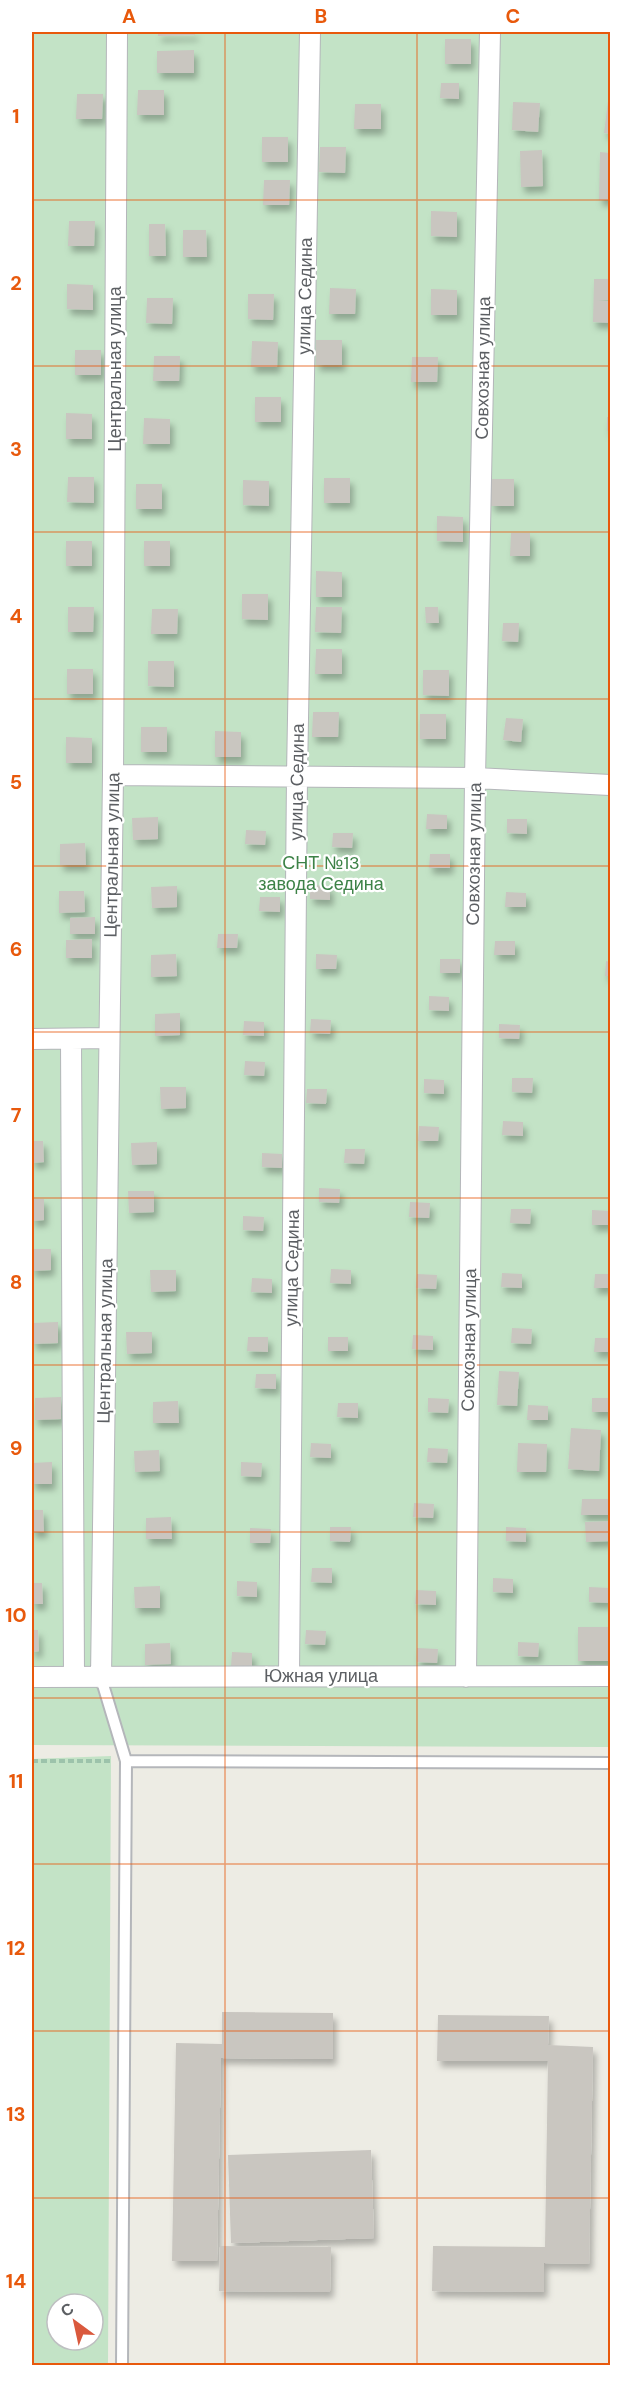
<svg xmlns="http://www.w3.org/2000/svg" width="642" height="2397" viewBox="0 0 642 2397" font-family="'DM Sans',sans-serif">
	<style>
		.green { fill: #c3e3c6; fill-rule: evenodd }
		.building { fill: #c9c6c0; filter: url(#shadow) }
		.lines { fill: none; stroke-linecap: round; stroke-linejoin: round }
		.service-casing { stroke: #b4b6ba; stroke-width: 14 }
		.minor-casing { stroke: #b4b6ba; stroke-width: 22 }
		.path { stroke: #9cc3ab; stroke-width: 4; stroke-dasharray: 6 3; stroke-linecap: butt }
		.service { stroke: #fff; stroke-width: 10 }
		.minor { stroke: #fff; stroke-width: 20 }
		.grid { fill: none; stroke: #e8590c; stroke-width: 1.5; stroke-opacity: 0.55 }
		.labels { text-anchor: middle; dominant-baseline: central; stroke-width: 4.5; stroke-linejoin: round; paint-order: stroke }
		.street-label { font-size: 18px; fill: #5c5f63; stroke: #fff }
		.park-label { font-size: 18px; fill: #3d8247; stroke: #fff }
		.neatline { fill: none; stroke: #e8590c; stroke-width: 2 }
		.grid-label { font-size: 20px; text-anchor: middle; font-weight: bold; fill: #e8590c }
	</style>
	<defs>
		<filter id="shadow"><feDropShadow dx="3.5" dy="6" stdDeviation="3" flood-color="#0004"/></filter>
	</defs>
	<rect width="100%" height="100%" fill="#edece4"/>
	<path class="green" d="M32 32H610V1747L32 1745Z
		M111 1756 108 2365H32V1759ZM57 2304H93V2340H57Z"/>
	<path class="building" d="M158 32H195V35L158 36Z
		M445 39H471V64H445Z
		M194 50V73H157V51Z
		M441 83H459V99L440 98Z
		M138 90H164V115H137Z
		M77 94H103L102 119H76Z
		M608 101 610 102V134L604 133Z
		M513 102 540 103 538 132 512 130Z
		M355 104H381V129H354Z
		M262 137H288V162H262Z
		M320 147H346L345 173 319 172Z
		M542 150 543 186 521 187 520 151Z
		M600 152 610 153V200H599Z
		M264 180H290L289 205H263Z
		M431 211 457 212V237L431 236Z
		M69 221H95L94 246H68Z
		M149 224H165L166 256H149Z
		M183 230H206L207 257H183Z
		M594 279H610V300L597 301H610V323L593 322Z
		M67 284 93 285V310L67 309Z
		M330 288 356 289 355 314H329Z
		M431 289 457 290V315H431Z
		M248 294H274L273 320 248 319Z
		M147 298H173L172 324 146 323Z
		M316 340H342V365H316Z
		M252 341 278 342 277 367H251Z
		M75 350H101V375H75Z
		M154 356H180L179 381H153Z
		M412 357H438L437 382H411Z
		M255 397H281V422H255Z
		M66 413 92 414V439H66Z
		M607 417H610V431H607Z
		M144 418 170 419V444H143Z
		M68 477H94V503L67 502Z
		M324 478H350V503H324Z
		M491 479H514V506H491Z
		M243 480 269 481V506L243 505Z
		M136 484H162V509H136Z
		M437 516 463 517V542L437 541Z
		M511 533H530V556H510Z
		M66 541H92V566H66Z
		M144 541H170V566H144Z
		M316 571 342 572V597H316Z
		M242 594H268V620L242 619Z
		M68 607H94L93 632H68Z
		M316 607H342L341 633 315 632Z
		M425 607H438L439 623H426Z
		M152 609H178L177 634H151Z
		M503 623H519L518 642 502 641Z
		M316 649H342V674H315Z
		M148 661H174V687L148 686Z
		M67 669H93V694H67Z
		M423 670H449V696L423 695Z
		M313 712H339L338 737H312Z
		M420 714H446V739H420Z
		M506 718 523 719 521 742 503 740Z
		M141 727H167V752H141Z
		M215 731 241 732V757H215Z
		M66 737 92 738V763H66Z
		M427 814 447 815V829H426Z
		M158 817V839L133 840 132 818Z
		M507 819H527V834L507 833Z
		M246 830 266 831 265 845 245 844Z
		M333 833H353L352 848 332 847Z
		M85 843 86 865H60V844Z
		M430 854H450V868H429Z
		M310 885 330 886V900L310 899Z
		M177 886V907L152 908 151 887Z
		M59 891H84L85 912 59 913Z
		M506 892 526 893V907H505Z
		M260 897H280V912L259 911Z
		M95 917V934H70V918Z
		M218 934H238L237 948H217Z
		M92 939V958H66V940Z
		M495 941H515V955H494Z
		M176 954 177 976 151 977V955Z
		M316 954 337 955 336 969H316Z
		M440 959H460V973H440Z
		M606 961 610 962V976H605Z
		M429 996 449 997V1011L429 1010Z
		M180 1013V1035L155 1036V1014Z
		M311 1019 331 1020 330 1034 310 1033Z
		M244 1021 264 1022V1036L243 1035Z
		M499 1024 520 1025 519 1039 499 1038Z
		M245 1061 265 1062 264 1076 244 1075Z
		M512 1078H533L532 1093 512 1092Z
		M424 1079 444 1080V1094L424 1093Z
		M160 1087H186V1108L161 1109Z
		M307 1089H327L326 1104 306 1103Z
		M503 1121 523 1122V1136L502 1135Z
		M419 1126 439 1127 438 1141H418Z
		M32 1141H43L44 1162 32 1163Z
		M157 1142V1164L132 1165 131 1143Z
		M345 1149H365L364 1164 344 1163Z
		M262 1153 282 1154V1168L262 1167Z
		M319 1188 340 1189 339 1203 319 1202Z
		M128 1191H154V1212L129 1213Z
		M32 1199H44V1220L32 1221Z
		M410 1202 430 1203 429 1218 409 1217Z
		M511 1209H531L530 1224 510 1223Z
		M592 1210 610 1211V1225H592Z
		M243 1216 264 1217 263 1231 243 1230Z
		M32 1249H51V1270L32 1271Z
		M331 1269 351 1270V1284L330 1283Z
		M150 1270H176V1291L151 1292Z
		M502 1273 522 1274V1288L501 1287Z
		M417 1274 437 1275 436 1289 416 1288Z
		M595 1274H610V1288H594Z
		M252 1278 272 1279V1293L251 1292Z
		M58 1322V1343L33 1344 32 1323Z
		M512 1328 532 1329 531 1344 511 1343Z
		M126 1332H152V1353L127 1354Z
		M413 1335 433 1336V1350L412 1349Z
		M248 1337H268V1352L247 1351Z
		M328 1337H348V1351H328Z
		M595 1338H610V1352H594Z
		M499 1371 519 1372 517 1406 497 1405Z
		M256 1374H276V1389L255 1388Z
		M61 1397V1419L35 1420V1398Z
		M428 1398 449 1399 448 1413 428 1412Z
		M592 1398H610V1412H592Z
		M178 1401 179 1423H153V1402Z
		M338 1403H358V1418L337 1417Z
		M528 1405 548 1406V1420H527Z
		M571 1428 601 1430 599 1471 568 1469Z
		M311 1443 331 1444V1458L310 1457Z
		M518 1443 547 1444 546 1472H517Z
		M428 1448 448 1449 447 1463 427 1462Z
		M159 1450 160 1471 135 1472 134 1451Z
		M52 1462V1484H32V1463Z
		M241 1462 262 1463 261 1477 241 1476Z
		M582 1499H610V1515H581Z
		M414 1503 434 1504 433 1518 413 1517Z
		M32 1510H43L44 1532H32Z
		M171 1517 172 1539H146V1518Z
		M610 1521V1541L586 1542 585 1522Z
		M330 1527H351L350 1542 330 1541Z
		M506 1527 526 1528V1542L506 1541Z
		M250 1528 271 1529 270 1543H250Z
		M312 1568H332V1583L311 1582Z
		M493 1578 513 1579V1593L493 1592Z
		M237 1581 257 1582V1597L237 1596Z
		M32 1583H42L43 1604H32Z
		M160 1586V1608H135L134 1587Z
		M589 1587 610 1588 609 1603 589 1602Z
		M416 1590 436 1591V1605L415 1604Z
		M578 1627H610V1661H578Z
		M32 1630H38L39 1651 32 1652Z
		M306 1630 326 1631 325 1645 305 1644Z
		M518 1642 539 1643 538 1657 518 1656Z
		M170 1643 171 1664 145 1665V1644Z
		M417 1648 438 1649 437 1663 417 1662Z
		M232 1652 252 1653V1667L231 1666Z
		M222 2012 333 2013V2059L221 2058 217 2261H172L176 2043 222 2044Z
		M438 2015 549 2016 548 2045 593 2047 589 2264 544 2263V2292L432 2291 433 2246 545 2247 548 2061H437Z
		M371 2150 374 2238 231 2243 228 2155Z
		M220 2246 331 2247 330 2292 219 2291Z"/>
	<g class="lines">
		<defs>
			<path id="service" d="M101 1678 126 1761
				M122 2366 126 1761 610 1763"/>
			<path id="minor" d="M113 775 475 778 610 785
				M32 1039 109 1038
				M71 1040 74 1677
				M289 1676 297 776 310 32
				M32 1677 610 1676
				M466 1677 475 778 490 32
				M101 1678 113 775 117 32"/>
		</defs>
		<use href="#service" class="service-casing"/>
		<use href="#minor" class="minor-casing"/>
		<path class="path" d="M32 1761H112"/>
		<use href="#service" class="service"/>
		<use href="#minor" class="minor"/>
	</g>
	<path class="grid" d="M225 32V2366M417 32V2366M32 200H610M32 366H610M32 532H610M32 699H610M32 866H610M32 1032H610M32 1198H610M32 1365H610M32 1532H610M32 1698H610M32 1864H610M32 2031H610M32 2198H610"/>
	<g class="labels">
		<g class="street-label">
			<text transform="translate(305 296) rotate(-89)">улица Седина</text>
			<text transform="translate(483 368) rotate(-89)">Совхозная улица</text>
			<text transform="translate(115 369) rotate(-90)">Центральная улица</text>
			<text transform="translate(297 782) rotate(-89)">улица Седина</text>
			<text transform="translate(474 854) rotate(-89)">Совхозная улица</text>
			<text transform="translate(112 855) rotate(-89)">Центральная улица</text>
			<text transform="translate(292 1268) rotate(-89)">улица Седина</text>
			<text transform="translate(469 1340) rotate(-89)">Совхозная улица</text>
			<text transform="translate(105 1341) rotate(-89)">Центральная улица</text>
			<text x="321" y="1676">Южная улица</text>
		</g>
		<g class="park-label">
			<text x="321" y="863">СНТ №13<tspan x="321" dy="21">завода Седина</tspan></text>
		</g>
	</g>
	<rect width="642" height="2397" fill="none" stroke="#ffffff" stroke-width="66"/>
	<g transform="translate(75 2322) rotate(327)"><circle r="28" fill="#ffffff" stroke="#bebfc1" stroke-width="1.5"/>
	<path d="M0-4.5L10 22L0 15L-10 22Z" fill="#da593d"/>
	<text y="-9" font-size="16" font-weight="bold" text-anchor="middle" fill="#5c5f63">С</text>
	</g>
	<rect x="33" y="33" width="576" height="2331" class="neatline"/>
	<g class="grid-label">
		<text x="129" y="23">A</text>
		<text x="321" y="23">B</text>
		<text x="513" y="23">C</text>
		<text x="16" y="123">1</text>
		<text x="16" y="290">2</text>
		<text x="16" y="456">3</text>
		<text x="16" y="623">4</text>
		<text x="16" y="789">5</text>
		<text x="16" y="956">6</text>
		<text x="16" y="1122">7</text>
		<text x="16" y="1289">8</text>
		<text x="16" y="1455">9</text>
		<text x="16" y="1622">10</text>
		<text x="16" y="1788">11</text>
		<text x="16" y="1955">12</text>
		<text x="16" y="2121">13</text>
		<text x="16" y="2288">14</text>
	</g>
</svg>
